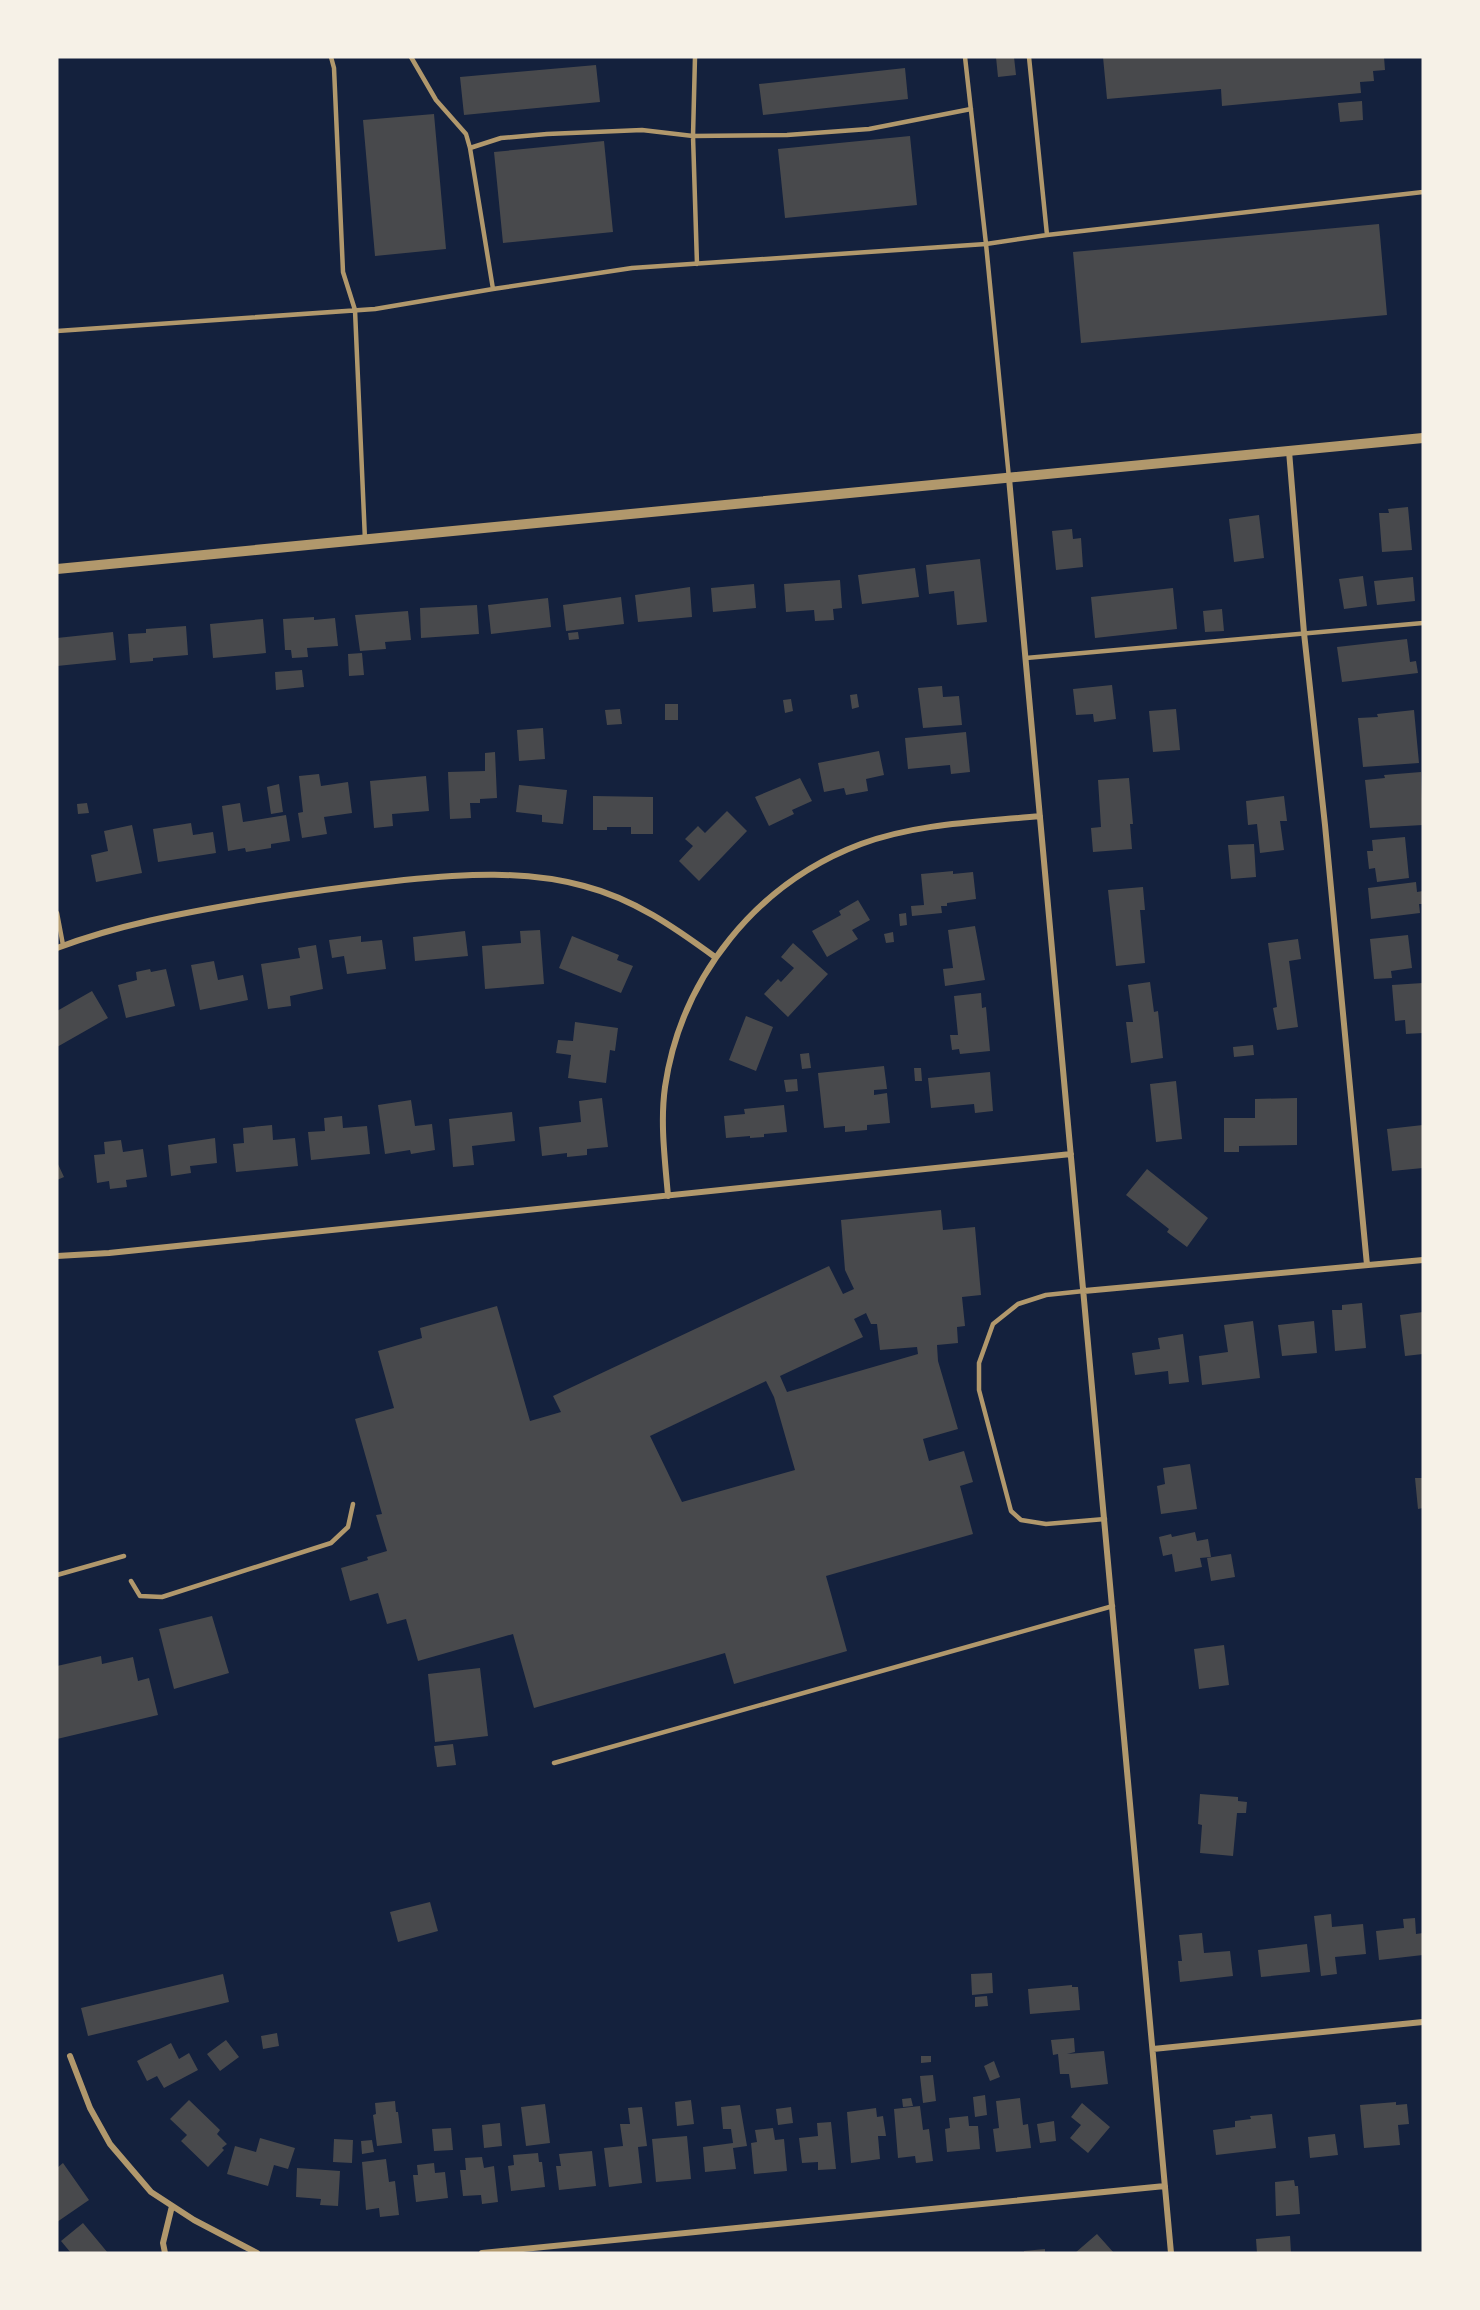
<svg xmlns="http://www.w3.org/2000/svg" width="1480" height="2310" viewBox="0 0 1480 2310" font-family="Raleway,sans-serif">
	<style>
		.building { fill: #48494c; fill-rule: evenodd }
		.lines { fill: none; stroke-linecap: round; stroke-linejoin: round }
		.service { stroke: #b1986c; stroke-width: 4.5 }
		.minor { stroke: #b1986c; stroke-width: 6 }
		.tertiary { stroke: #b1986c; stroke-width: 10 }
	</style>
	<rect width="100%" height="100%" fill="#14213d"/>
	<path class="building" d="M996 57H1014L1016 75 998 77Z
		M1103 57H1384L1385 70 1373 71 1374 81 1360 82 1361 93 1222 106 1221 89 1107 99Z
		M596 65 600 102 464 115 460 77Z
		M905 68 908 99 763 115 759 84Z
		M1362 101 1363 120 1340 122 1338 103Z
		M434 114 446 249 375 256 363 120Z
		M910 136 917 205 785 218 778 149Z
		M604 141 613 232 503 243 494 152Z
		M1379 224 1387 315 1081 343 1073 252Z
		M1408 507 1412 550 1382 552 1379 513H1389L1388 509Z
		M1259 515 1264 558 1234 562 1229 519Z
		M1072 529 1073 539 1081 538 1083 567 1056 570 1052 531Z
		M980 559 987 622 957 625 954 591 929 594 926 565Z
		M915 568 919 597 862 604 858 575Z
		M1363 576 1367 606 1344 609 1339 579Z
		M1413 577 1415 601 1377 605 1374 581Z
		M840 580 842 608 833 609 834 620 815 621 814 610 786 612 784 584Z
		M754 584 756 608 713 612 711 588Z
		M690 587 692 617 638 622 635 595Z
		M1173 588 1177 629 1095 638 1091 597Z
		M621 597 624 624 566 631 563 605Z
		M548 598 551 627 491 634 488 605Z
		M477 605 479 634 421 638 420 608Z
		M1222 609 1224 631 1205 632 1203 611Z
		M408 611 411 640 385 642 386 649 360 651 355 615Z
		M314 617V620L335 618 338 646 307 648 308 657 292 658 291 650H285L283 619Z
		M263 619 266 653 213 658 210 624Z
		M186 626 188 655 153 658V661L130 663 128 634 146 633V629Z
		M113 632 116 660 57 666V638Z
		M578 632 579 639 569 640 568 633Z
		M1407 639 1410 662 1416 661 1418 673 1342 682 1337 647Z
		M362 653 364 675 349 676 348 654Z
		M302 670 304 687 276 690 275 672Z
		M1112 685 1116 719 1094 722 1093 714 1076 715 1073 689Z
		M942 686 943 697 959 696 962 725 923 728 918 688Z
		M857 694 859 707 852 709 850 695Z
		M791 699 793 711 785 713 783 700Z
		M665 704H678V720H665Z
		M620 709 622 724 607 725 605 710Z
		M1176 709 1180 750 1153 752 1149 711Z
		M1414 710 1419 763 1363 767 1358 718 1378 717 1377 714Z
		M543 728 545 759 519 761 517 730Z
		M966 732 970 772 951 774 950 765 908 769 905 738Z
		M879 751 884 775 866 779 868 791 846 795 844 788 824 792 818 763Z
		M495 752 497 798 480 799V803H470L471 818 450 819 448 772 485 771V753Z
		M1421 772 1423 825 1370 828 1365 780 1385 778 1384 775Z
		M319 774 321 786 348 782 352 813 324 817 327 834 302 838 298 813 303 812 299 776Z
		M426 776 429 811 392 814 393 826 374 828 370 781Z
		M800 778 812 801 792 810 794 814 769 826 755 797Z
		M1129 778 1133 824H1130L1132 849 1093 852 1091 828 1101 827 1098 780Z
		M279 784 283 812 271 814 267 787Z
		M519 785 567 790 563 824 542 822V815L516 812Z
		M593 796 653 797V834H631V827H607V830H593Z
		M1284 796 1287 821H1280L1284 850 1260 853 1257 824 1248 825 1246 801Z
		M87 803 89 813 78 814 77 804Z
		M240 803 243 822 286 815 290 841 271 844V848L246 852 245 848 228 851 222 806Z
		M727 811 747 831 699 881 679 861 693 846 685 839 698 826 705 833Z
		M191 823 193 835 213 832 216 853 158 862 153 829Z
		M132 825 142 873 96 882 91 855 108 851 104 831Z
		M1405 837 1409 878 1377 882 1375 868 1369 869 1367 851H1373L1372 840Z
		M1254 844 1256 877 1231 879 1228 845Z
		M953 871V874L973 872 976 899 947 903V906H941L942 913 912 916 911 906 924 905 921 874Z
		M1416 882 1417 892 1423 891V904H1419L1420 913 1371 919 1368 888Z
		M1143 887 1145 910H1140L1145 963 1116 966 1108 890Z
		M858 900 870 920 852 930 858 939 827 957 812 931 841 915 839 911Z
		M906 913 907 925 900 926 899 914Z
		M975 926 985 980 945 986 943 969 953 968 948 930Z
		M540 930 544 984 485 989 482 946 521 943 520 931Z
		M465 931 468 956 415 961 413 937Z
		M893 932 894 942 886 943 884 934Z
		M1408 935 1412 968 1391 971 1392 978 1374 979 1370 939Z
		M361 936V942L382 940 386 969 347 974 344 956 332 958 329 940Z
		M572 936 619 955 617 960 633 966 621 993 559 968Z
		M1298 939 1301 959 1289 961 1298 1027 1277 1030 1273 1008 1277 1007 1268 943Z
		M793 943 828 974 788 1017 764 994 778 979 781 982 794 968 781 957Z
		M316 945 323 989 290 996 291 1006 268 1009 261 964 300 958 298 948Z
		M214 961 218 980 243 975 248 1000 200 1010 191 965Z
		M150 969 151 972 166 969 175 1006 126 1018 118 985 137 980 136 972Z
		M1150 982 1154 1012 1158 1011 1163 1058 1131 1063 1126 1022H1133L1128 985Z
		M1423 983V1033L1406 1034 1405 1020 1395 1021 1392 985Z
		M92 991 108 1018 57 1047V1011Z
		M981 993 982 1008 986 1007 990 1051 960 1054 959 1049 952 1050 950 1035H958L954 996Z
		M746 1016 773 1027 756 1071 729 1060Z
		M575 1022 618 1028 615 1051 610 1050 606 1083 568 1078 571 1055 556 1053 558 1040 573 1041Z
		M1253 1045 1254 1055 1234 1057 1233 1047Z
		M809 1053 811 1068 802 1069 800 1054Z
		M884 1066 887 1089 874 1090V1095L887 1093 890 1123 867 1125V1130L845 1132V1126L824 1128 818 1073Z
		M914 1068H921L922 1081H915Z
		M990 1072 993 1111 975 1113 974 1104 931 1108 928 1078Z
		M797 1079 798 1091 786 1092 784 1080Z
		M1176 1081 1182 1139 1156 1142 1150 1084Z
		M602 1098 608 1147 587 1149V1155L567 1157V1153L542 1156 539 1127 581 1122 579 1101Z
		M1297 1098V1145L1239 1146V1152H1224V1118H1255V1099Z
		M411 1100 415 1126 432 1124 435 1150 411 1154 410 1150 385 1154 378 1105Z
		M784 1105 787 1132 764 1134V1137L750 1138V1136L726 1138 724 1116 745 1114 744 1109Z
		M512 1112 515 1141 472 1146 474 1165 453 1167 449 1119Z
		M342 1116 343 1128 367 1126 370 1154 311 1160 308 1132 325 1131 324 1118Z
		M272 1125 273 1140 295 1138 298 1166 236 1172 233 1144 244 1143 243 1128Z
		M1423 1125V1168L1392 1171 1387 1129Z
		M215 1138 217 1163 190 1166 191 1173 171 1176 168 1145Z
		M121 1140 123 1152 143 1149 147 1177 126 1180 127 1187 110 1189 109 1181 97 1183 94 1155 105 1154 104 1142Z
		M57 1162 64 1177 57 1180Z
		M1147 1169 1208 1218 1187 1247 1167 1232 1169 1229 1126 1195Z
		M941 1210 943 1230 975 1227 981 1295 962 1297 965 1326 957 1327 958 1343 937 1345 938 1361 958 1429 923 1439 929 1461 964 1451 973 1482 960 1486 973 1534 826 1576 847 1651 734 1684 725 1653 534 1708 513 1634 418 1661 406 1619 387 1624 378 1593 350 1601 341 1568 368 1560 367 1557 387 1551 376 1515 382 1514 355 1419 394 1408 378 1351 422 1338 420 1328 497 1306 530 1421 561 1412 553 1396 829 1266 843 1294 854 1289 845 1270 841 1220ZM866 1313 871 1324H877L880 1350 917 1347 918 1354 787 1392 780 1376 863 1337 854 1319ZM766 1381 774 1397 795 1470 682 1502 650 1436Z
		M1362 1303 1366 1348 1335 1351 1332 1310H1342V1305Z
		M1423 1312V1354L1405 1356 1400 1315Z
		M1253 1321 1260 1378 1202 1385 1199 1356 1228 1352 1224 1325Z
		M1314 1321 1317 1353 1282 1356 1278 1325Z
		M1183 1334 1189 1382 1169 1384 1168 1371 1135 1375 1132 1353 1160 1349 1158 1338Z
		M1190 1464 1197 1509 1161 1514 1157 1486 1165 1484 1163 1468Z
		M1415 1478H1423V1508L1418 1509Z
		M1195 1532 1197 1541 1208 1539 1211 1557 1200 1558 1202 1567 1175 1572 1172 1554 1163 1556 1159 1537 1171 1534 1172 1537Z
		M1231 1554 1235 1577 1211 1581 1207 1558Z
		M212 1616 229 1673 174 1689 159 1629Z
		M1224 1645 1229 1685 1199 1689 1194 1649Z
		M101 1656 102 1664 133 1657 138 1681 149 1678 158 1715 57 1739V1666Z
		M480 1668 488 1736 435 1742 428 1674Z
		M453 1744 456 1765 437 1767 434 1746Z
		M1200 1794 1238 1797V1801L1247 1802 1246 1813H1237L1233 1856 1200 1853 1202 1825 1198 1824Z
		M430 1902 438 1931 398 1942 390 1912Z
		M1331 1914 1332 1927 1363 1924 1366 1954 1335 1957 1337 1974 1321 1976 1314 1916Z
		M1415 1918 1416 1934 1423 1933V1955L1379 1960 1376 1931 1404 1928 1403 1919Z
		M1202 1933 1204 1953 1230 1951 1233 1976 1180 1982 1178 1961H1182L1179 1935Z
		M1307 1944 1310 1972 1261 1977 1258 1950Z
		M992 1973 993 1993 972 1995 971 1974Z
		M223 1974 229 2002 88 2036 81 2008Z
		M1072 1985V1987H1078L1080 2010 1030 2014 1028 1989Z
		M987 1996 988 2006 975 2007V1997Z
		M277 2033 279 2046 263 2049 261 2036Z
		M1074 2038 1075 2052 1067 2054 1104 2051 1108 2084 1071 2088 1069 2074H1060L1058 2054 1053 2055 1051 2040Z
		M226 2040 239 2057 220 2071 207 2054Z
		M171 2043 179 2059 189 2053 198 2070 164 2088 157 2076 147 2081 137 2061Z
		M921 2056H931V2062L921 2063Z
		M994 2061 1000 2077 990 2081 984 2066Z
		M933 2075 936 2101 923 2103 920 2076Z
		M985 2095 987 2115 975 2117 973 2097Z
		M911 2098 913 2106 903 2107 902 2099Z
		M1020 2098 1023 2125 1028 2124 1031 2148 996 2152 993 2129 999 2128 996 2101Z
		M189 2100 220 2130 217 2134 227 2144 222 2148 224 2150 208 2167 181 2141 187 2135 170 2119Z
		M691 2100 694 2124 677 2126 675 2102Z
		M395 2101 396 2112H398L402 2143 377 2146 373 2115 376 2114 375 2103Z
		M1396 2102V2105L1407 2104 1409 2124 1398 2125 1400 2145 1364 2148 1360 2105Z
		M1082 2103 1110 2127 1088 2153 1070 2138 1081 2125 1071 2117Z
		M545 2104 550 2143 526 2146 521 2107Z
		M740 2105 747 2146 733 2148 736 2169 705 2172 703 2147 733 2143 731 2129H723L721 2107Z
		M920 2106 923 2130 929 2129 933 2161 916 2163 915 2156 898 2158 894 2109Z
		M642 2107 647 2146 638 2147 642 2183 609 2187 604 2148 623 2146 620 2124H630L628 2108Z
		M791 2107 793 2123 778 2125 776 2109Z
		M876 2108 877 2117 883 2116 886 2136H878L880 2159 851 2163 847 2112Z
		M1272 2114 1276 2148 1216 2155 1213 2130 1235 2127V2121L1251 2119 1250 2116Z
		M968 2116 969 2126H978L980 2149 947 2152 945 2129 950 2128 949 2118Z
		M1054 2121 1056 2141 1040 2143 1037 2124Z
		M831 2122 836 2169 818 2170V2162L802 2163 799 2138 818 2136 817 2123Z
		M500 2123 502 2146 484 2148 482 2125Z
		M451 2128 453 2150 434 2151 432 2129Z
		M773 2128 775 2140 784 2139 787 2171 754 2174 751 2143 757 2142 755 2130Z
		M1335 2134 1338 2155 1310 2158 1308 2137Z
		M687 2136 691 2179 656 2182 652 2139Z
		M260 2138 295 2148 288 2169 274 2165 268 2186 227 2174 235 2146 256 2152Z
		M334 2139 353 2140 352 2163 333 2162Z
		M372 2140 374 2152 362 2154 361 2141Z
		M592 2151 596 2186 559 2190 556 2166H561L559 2154Z
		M538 2153 539 2162H542L545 2187 511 2191 508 2166 514 2165 513 2155Z
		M482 2157 484 2168 494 2166 498 2202 482 2204 481 2195 463 2196 460 2170H466L465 2158Z
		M386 2159 389 2182 395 2181 399 2215 380 2217 379 2208 366 2210 362 2162Z
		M63 2163 89 2200 57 2222V2168Z
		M434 2163 435 2173 445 2172 448 2198 416 2202 413 2175H418L417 2165Z
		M297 2168 340 2171 338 2206 320 2205 321 2199 296 2197Z
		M1294 2180 1295 2186H1298L1300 2214 1276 2216 1275 2182Z
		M83 2223 108 2253H71L61 2241Z
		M1097 2234 1114 2253H1075Z
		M1290 2236 1291 2253H1257L1256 2239Z
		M1045 2249V2253H1024V2251Z"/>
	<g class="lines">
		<path class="service" d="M331 57 334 68 343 272 355 310 365 540
			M411 57 436 100 466 134 470 148 493 289
			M695 57 693 136 697 264
			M965 57 986 244 1009 478
			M1029 57 1047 235
			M470 148 501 138 547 134 642 130 693 136 787 135 869 129 971 109
			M57 331 375 309 493 289 632 268 986 244 1047 235 1423 192
			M1026 658 1423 623
			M57 913 63 945
			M1084 1291 1046 1295 1018 1304 993 1324 979 1363V1390L1011 1511 1021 1520 1046 1524 1105 1519
			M57 1575 124 1556
			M131 1581 140 1596 162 1597 331 1543 348 1527 353 1504
			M554 1763 1113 1606"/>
		<path class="minor" d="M1289 451 1304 633 1325 825 1367 1265
			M1009 478 1171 2253
			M57 948C117 925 183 913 247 902 299 893 351 886 404 880 464 874 525 870 584 886 634 899 674 927 715 957
			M668 1196C665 1160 660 1123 665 1087 681 977 757 883 861 844 918 823 981 822 1040 816
			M57 1256 109 1253 1071 1154
			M1084 1291 1423 1260
			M1153 2049 1423 2022
			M70 2056 90 2108 110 2144 151 2192 194 2220 257 2253
			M165 2253 163 2243 172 2206
			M482 2253 1165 2186"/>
		<path class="tertiary" d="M57 569 1423 438"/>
	</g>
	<rect width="1480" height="2310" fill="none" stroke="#f6f1e7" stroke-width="117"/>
</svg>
